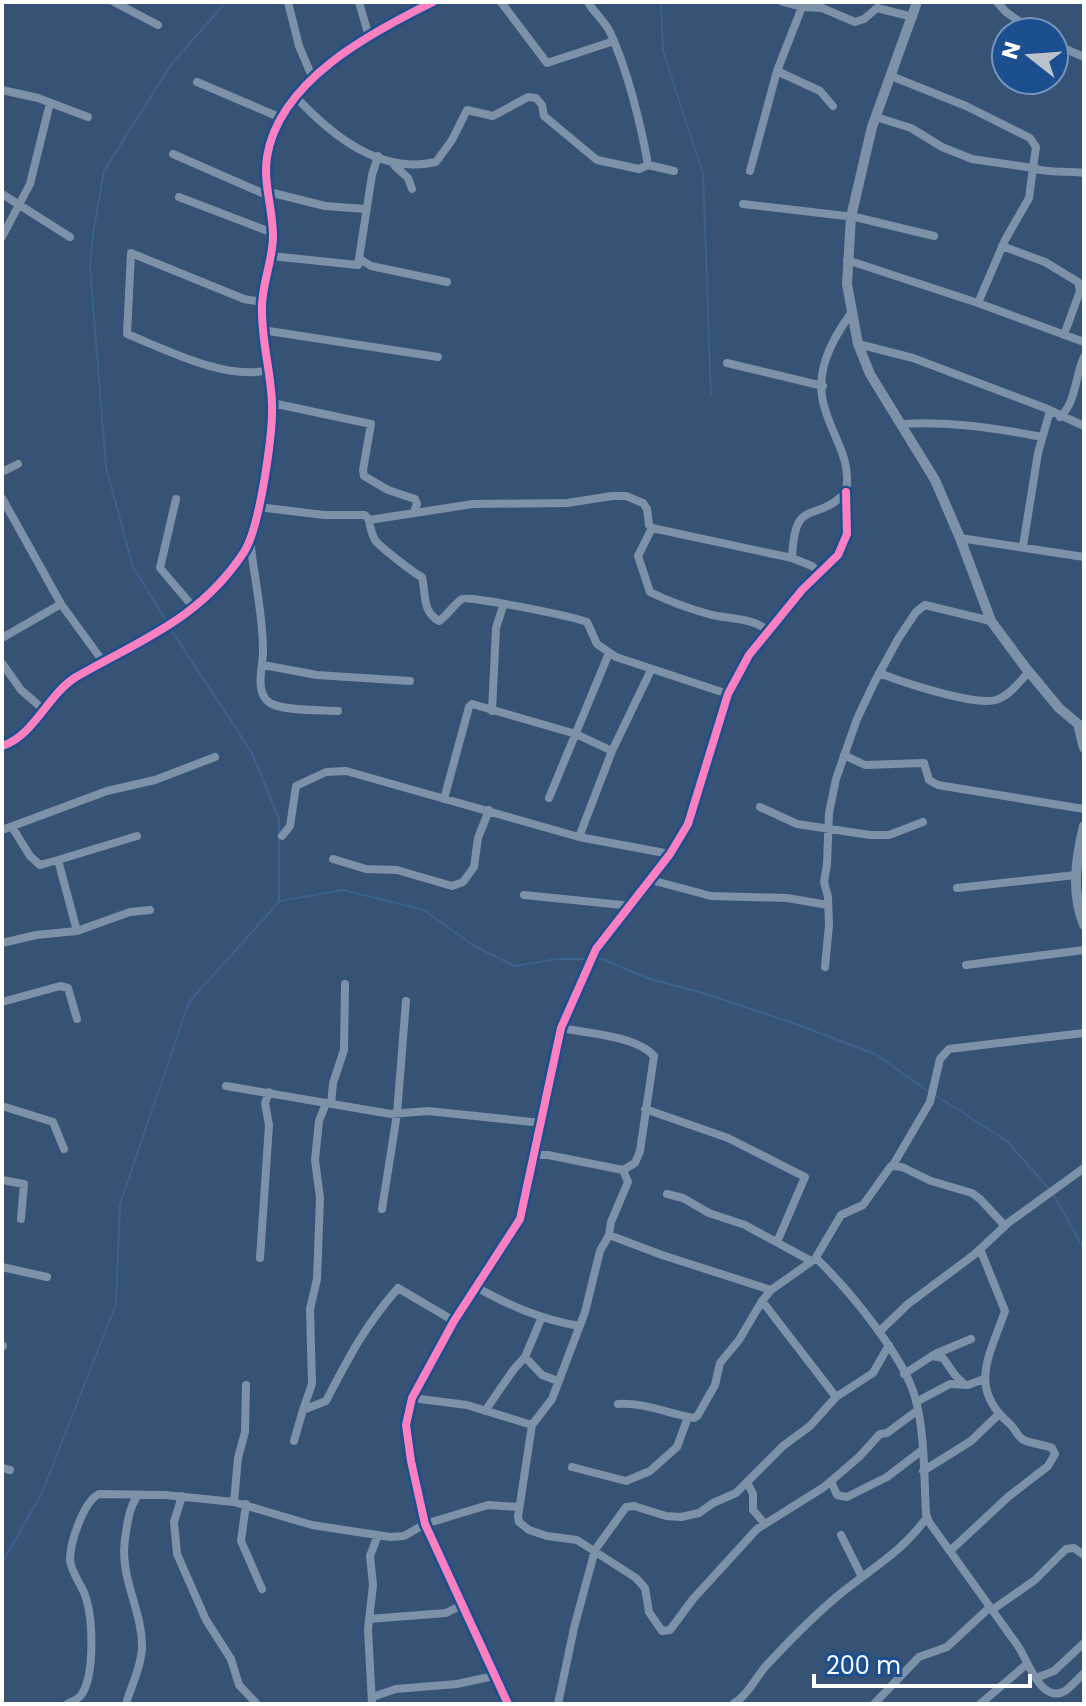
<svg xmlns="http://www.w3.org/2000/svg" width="1086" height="1706" viewBox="0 0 1086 1706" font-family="Poppins,sans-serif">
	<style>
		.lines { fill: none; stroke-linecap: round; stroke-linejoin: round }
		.stream { stroke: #3b618d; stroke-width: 2 }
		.minor { stroke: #7d92a8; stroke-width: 8 }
		.tertiary { stroke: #7d92a8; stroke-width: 10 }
		.cycleway-casing { stroke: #1b4f8f; stroke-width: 13 }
		.cycleway { stroke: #ff80c0; stroke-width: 8 }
	</style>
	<rect width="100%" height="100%" fill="#365274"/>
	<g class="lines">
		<path class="stream" d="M661 2 663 51 703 174 711 395
			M167 622 133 567 106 467 90 266 93 234 104 171 170 66 226 2
			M280 901 343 890 424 910 474 946 515 966 557 959H590
			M596 959H602L647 978 706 994 796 1024 877 1055 929 1092
			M935 1095 1007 1141 1049 1189
			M1053 1194 1084 1249
			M2 1563 42 1493 116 1304 120 1204 189 1002 279 902V819L252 753 170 628"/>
		<path class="minor" d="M114 2 158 25
			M288 2 299 46 313 79
			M359 2 369 37
			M501 2 547 63 614 41
			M588 2C594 13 604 20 610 32 627 69 641 124 648 165
			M783 2 802 7 822 8 855 22 864 19 877 8 913 17
			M997 2 1006 12 1034 32
			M1054 44 1084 57
			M777 71 820 91 833 106
			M891 76 966 106 1030 138 1036 147 1033 168C1049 174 1067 170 1084 173
			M197 82 279 117
			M2 90 38 98 88 117
			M295 96C331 135 380 175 436 162L452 140 467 110 493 116 528 97 536 98 542 105 544 116 597 160 639 169 648 165 674 171
			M876 117 911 128 942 147 972 159 1033 168 1029 198 1005 240 978 303
			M173 154 269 196
			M394 165 408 178 412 189
			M750 171 777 71 802 7
			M269 192 325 206 366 209
			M2 194 70 237
			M179 197 273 233
			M743 204 855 217 934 236
			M2 237 30 184 50 103
			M1002 246 1045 262 1078 282 1080 291 1064 335
			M271 256 358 265 372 175 378 156
			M360 259 371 266 447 282
			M847 260 978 303 1084 342
			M262 302 244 299 131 253 127 334C167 350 226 381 268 370
			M262 330 438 357
			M858 344 913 358 1045 408 1084 426
			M727 363 823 386
			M272 403 371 424 363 470 364 476 388 490 415 499 417 504 414 512
			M1060 417C1076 403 1075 376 1084 357
			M902 424C951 421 995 428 1042 437
			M2 472 18 464
			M2 498 61 604 104 663
			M176 499 160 568 194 608
			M258 507 324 515H365L369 520 473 504 567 503 612 496H626L643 503 647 509 649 525 652 528 792 558 812 566 820 573
			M369 520C370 526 372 535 375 540 379 546 416 575 422 577 426 594 422 612 439 621 447 616 455 603 462 599 468 595 575 617 587 622L597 644 616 657 728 694
			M652 528 638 556 650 592C670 602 690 609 712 615 731 619 751 618 768 630
			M960 538 1084 557
			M250 540C254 577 263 613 263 651 263 668 254 692 270 703 283 711 322 710 338 711
			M1023 546 1038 453 1050 411
			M792 558C795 494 814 526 846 492 852 459 833 438 825 409 813 373 832 339 852 312
			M2 638 61 604
			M2 663 21 690 43 709
			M263 665 317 675 410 681
			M879 673C902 682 974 706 996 700 1009 696 1019 682 1029 672
			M492 711 496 628 503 606
			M2 746C35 735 47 695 76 677 142 639 200 619 244 552 260 527 273 434 272 404 271 371 261 340 262 307 262 283 273 260 273 236 273 210 263 183 267 157 279 81 370 33 433 2
			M844 755 865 765 924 763 929 780 938 785 1084 809
			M549 798 609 653
			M444 799 469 707 472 704 576 734 612 751
			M760 807 797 824 870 835H889L923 822
			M12 827 30 856 40 865 58 860 77 931 130 912 150 910
			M2 830 107 791 155 780 215 757
			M282 836 290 826 296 786 326 772 346 771 579 837 670 854
			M579 837 612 751 651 670
			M333 859 366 869 397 870 452 886 463 882 474 867 478 838 489 810
			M58 860 137 836
			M651 880 711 896 787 898 828 905
			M957 888 1076 875
			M524 895 632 906
			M2 943 36 935 77 931
			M966 965 1084 950
			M825 967 829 925 828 897 824 882 827 864 829 813 836 779 857 719 874 683 898 639 916 612 925 605 991 621
			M2 1002 60 986 68 988 77 1019
			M226 1086 391 1114 428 1111 542 1123
			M331 1104 333 1083 344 1050 345 984
			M2 1106 53 1122 64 1149
			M645 1109 728 1138 805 1177 777 1242
			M535 1155H548L623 1170 635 1163 640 1151 654 1056C636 1036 587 1033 561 1028
			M893 1165 930 1102 940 1059 949 1049 1084 1033
			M623 1170 628 1182 611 1222 609 1235 600 1251 585 1312 552 1399 532 1425 518 1517 519 1522 529 1530 547 1536 577 1540 636 1578 645 1588 649 1612 662 1631 670 1630 693 1599 757 1529 824 1487 859 1457 880 1434 887 1433 918 1410
			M2 1180 24 1184 21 1219
			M667 1194 683 1198 709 1213 745 1225 811 1261
			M382 1209 397 1114 406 1001
			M609 1235 662 1255 771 1290
			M260 1258 269 1125 265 1103 269 1092
			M816 1258C848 1289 903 1355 915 1397 925 1432 924 1478 926 1514L929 1522 1018 1646C1027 1659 1041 1705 1065 1691 1072 1686 1078 1679 1084 1673
			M2 1267 47 1277
			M476 1287C510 1306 540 1319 579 1326
			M762 1301 836 1397
			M879 1332 908 1304 975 1254 1008 1223 1084 1168
			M2 1346H3
			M932 1356 943 1358 955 1375 965 1385
			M525 1357 542 1375 558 1381
			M904 1374 935 1354 971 1339
			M412 1398 467 1405 532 1425
			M916 1402 950 1384 968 1385 984 1379
			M618 1404C644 1402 669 1414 694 1418L698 1415 715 1385 720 1363 739 1340 762 1301 771 1290 815 1259 841 1215 863 1205 891 1166 902 1167 931 1181 972 1193 980 1199 1005 1226
			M303 1410 312 1384 310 1309 317 1279 320 1198 315 1160 319 1121 326 1103
			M485 1411 514 1369 525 1357 541 1319
			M294 1441 303 1410 326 1401C349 1357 364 1327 398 1288L454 1321
			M572 1467 626 1481 650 1471 677 1447 688 1417
			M2 1468 10 1470
			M923 1471 971 1441 998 1415
			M831 1481 837 1495 847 1497 887 1477 921 1451
			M748 1484 753 1494V1510L765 1524
			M182 1496 174 1522 177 1554 206 1620 231 1659 239 1685 257 1704
			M234 1502 238 1458 245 1432 246 1385
			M246 1504 241 1541 262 1589
			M841 1535 862 1577
			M950 1551 1008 1497 1048 1466 1055 1454 1052 1448C1043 1444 1030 1444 1022 1439 1017 1435 1015 1429 1010 1424 967 1388 990 1355 1005 1311L980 1249
			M992 1610 1035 1580 1066 1549 1074 1548 1084 1555
			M369 1619 446 1613 462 1605
			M1036 1678 1054 1671 1084 1643
			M372 1697 396 1689 457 1684 494 1676
			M67 1704C73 1701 79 1699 82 1694 95 1673 93 1617 85 1595 81 1584 71 1572 70 1560 70 1543 83 1502 99 1494L165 1495 234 1502 312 1525 390 1537 404 1536 425 1524 488 1505 519 1507
			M126 1704C131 1686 141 1668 142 1649 143 1607 117 1578 126 1532 128 1519 130 1507 137 1496
			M372 1704 368 1629 373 1585 370 1556 378 1535
			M508 1704 425 1524 411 1461 406 1425 412 1398 454 1321 520 1219 561 1028 596 949 670 854 688 824 728 694 749 655 802 590 838 555 847 534 846 492
			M558 1704 574 1628 595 1550 626 1507 634 1506 666 1516 681 1517 699 1513 713 1503 736 1493 783 1446 810 1426 836 1397 873 1373 889 1345
			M733 1704C747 1696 755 1679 765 1667 790 1640 816 1613 845 1590 875 1566 904 1550 927 1517
			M874 1704 919 1657 947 1647 989 1608
			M980 1704 1027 1664"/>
		<path class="tertiary" d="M917 2 872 127 851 217 847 284 858 344 870 374 935 480 960 538 991 621 1025 667 1059 708 1078 724 1084 748
			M1084 826C1076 859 1071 892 1084 925"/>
		<defs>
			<path id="cycleway" d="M2 746C35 735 47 695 76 677 142 639 200 619 244 552 260 527 273 434 272 404 271 371 261 340 262 307 262 283 273 260 273 236 273 210 263 183 267 157 279 81 370 33 433 2
				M508 1704 425 1524 411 1461 406 1425 412 1398 454 1321 520 1219 561 1028 596 949 670 854 688 824 728 694 749 655 802 590 838 555 847 534 846 492"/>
		</defs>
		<use href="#cycleway" class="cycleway-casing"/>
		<use href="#cycleway" class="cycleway"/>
	</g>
	<rect width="1086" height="1706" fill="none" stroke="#ffffff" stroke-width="8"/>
	<g transform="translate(1030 56) rotate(287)"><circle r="38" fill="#1b4f8f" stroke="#7695bc" stroke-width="2"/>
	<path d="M0-6L14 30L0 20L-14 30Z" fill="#b9c2ce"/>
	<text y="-12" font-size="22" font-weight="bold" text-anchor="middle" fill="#ffffff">N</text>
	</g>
	<path d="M814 1674v12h216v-12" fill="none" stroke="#ffffff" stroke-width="4"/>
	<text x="826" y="1674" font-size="24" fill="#ffffff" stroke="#1b4f8f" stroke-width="6" paint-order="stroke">200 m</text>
</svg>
